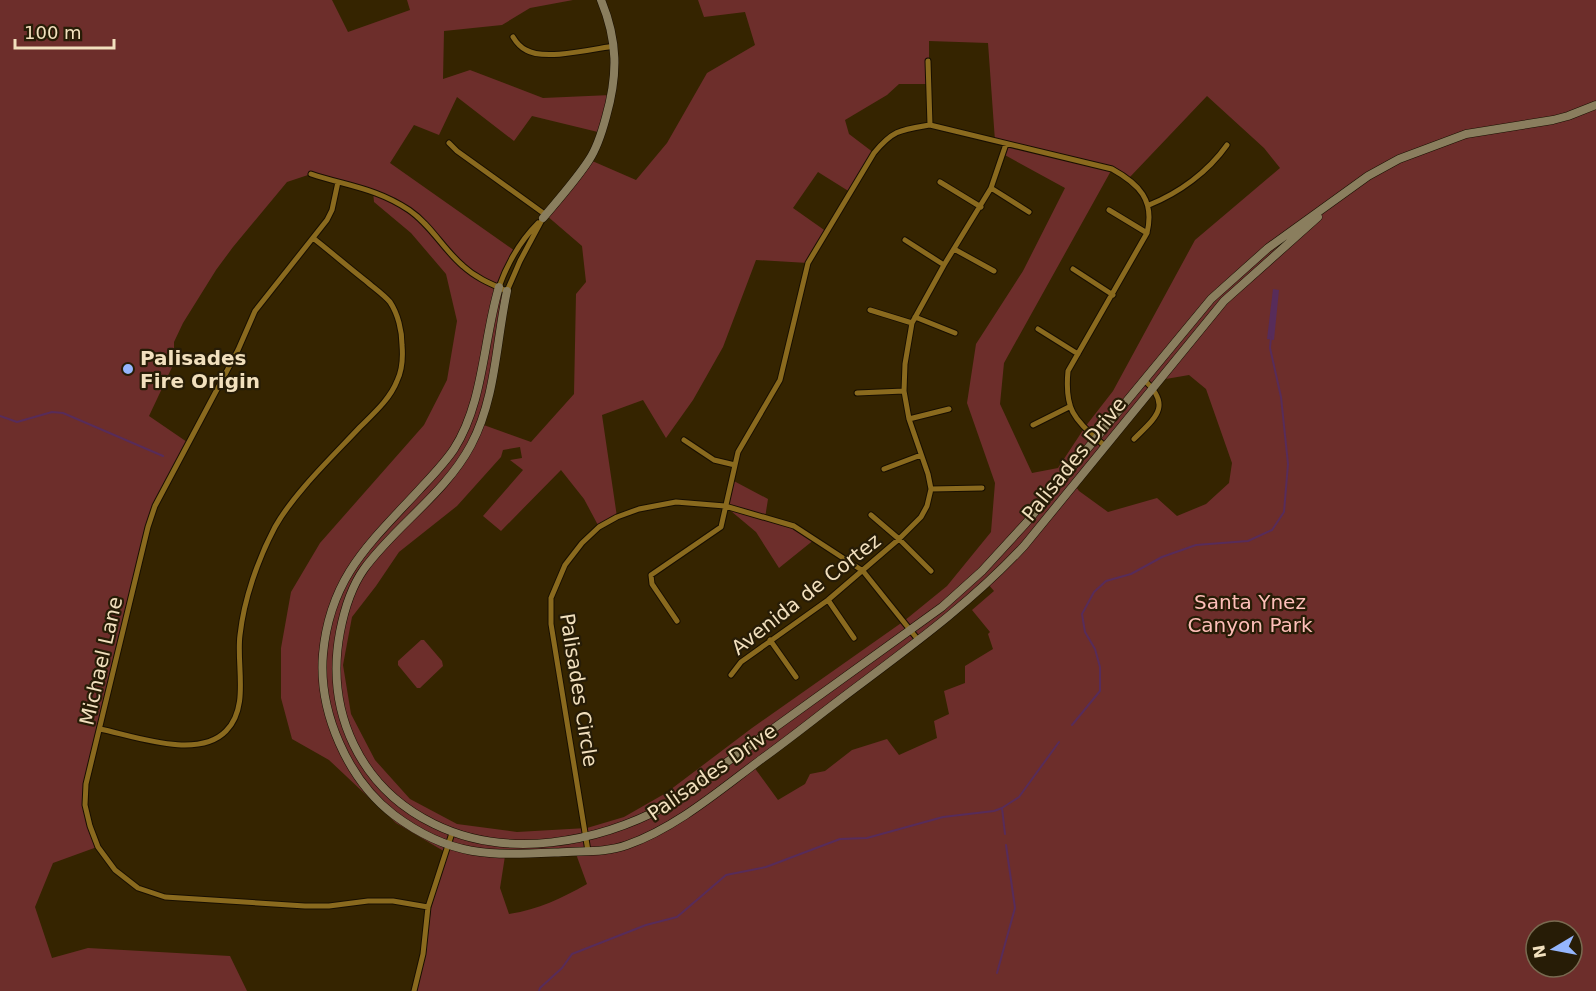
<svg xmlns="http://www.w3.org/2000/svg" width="1596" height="991" viewBox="0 0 1596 991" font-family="'DejaVu Sans',sans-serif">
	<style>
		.green { fill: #6d2e2b; fill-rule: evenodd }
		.water { fill: #572c5a }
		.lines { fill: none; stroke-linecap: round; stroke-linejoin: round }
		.stream { stroke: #572c5a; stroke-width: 2 }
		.street-casing { stroke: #180f00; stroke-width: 7 }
		.secondary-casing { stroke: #180f00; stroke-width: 9 }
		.street { stroke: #8a6a1e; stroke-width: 5 }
		.secondary { stroke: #8a7e5e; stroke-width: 8 }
		.poi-dot { fill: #95b6fd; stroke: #271c06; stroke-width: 2 }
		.labels { text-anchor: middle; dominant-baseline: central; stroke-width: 4.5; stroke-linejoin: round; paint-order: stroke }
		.poi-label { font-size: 20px; font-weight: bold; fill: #f2e0be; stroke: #271c06; text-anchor: start }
		.street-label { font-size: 20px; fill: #f2e0be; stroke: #271c06 }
		.park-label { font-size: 20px; fill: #febfb9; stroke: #271c06 }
	</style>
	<rect width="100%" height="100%" fill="#352400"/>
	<path class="green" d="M0 0H332L348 32 410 10 407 0H573L530 8 502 25 444 31 443 79 470 70 543 98 611 95 602 133 532 116 514 141 457 97 439 135 414 125 390 163 515 251 499 286 507 291 481 424 531 442 574 394 576 294 586 282 582 246 546 215 590 160 636 180 667 143 707 73 755 45 745 12 704 17 698 0H1596V991H415L426 953 431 908 447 853 396 823 329 760 292 739 281 698V648L291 592 320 543 424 425 447 380 457 321 446 274 411 233 374 202 373 191 311 174 287 182 233 247 216 270 183 323 174 342V363L149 416 187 442 155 506 86 783 85 805 97 847 53 863 35 907 52 958 88 948 230 956 247 991H0ZM929 41 988 43 995 141 1006 144 1003 154 1065 188 1023 271 976 344 967 403 995 483 991 532 947 586 904 621 752 728 666 793 624 817 587 828 517 832 457 824 410 799 375 760 351 714 343 665 352 617 376 586 399 552 457 506 501 457 503 450 520 447 522 458 510 460 523 470 483 516 501 531 561 470 584 499 599 527 617 517 602 415 643 400 666 438 693 400 723 347 756 260 808 263 827 232 793 208 818 172 850 192 874 153 849 134 845 120 887 95 899 84H929ZM1207 96 1264 148 1280 168 1195 240 1113 391 1085 427 1058 468 1032 473 1000 404 1004 363 1112 169 1129 178ZM1189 375 1206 389 1232 463 1229 483 1206 504 1177 516 1157 498 1108 512 1079 491 1074 484 1160 380ZM988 584 994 591 972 610 990 632 988 634 993 649 965 666V683L944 691 949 714 934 721 937 738 899 755 887 739 852 750 825 771 810 774 805 784 778 800 751 763 957 610ZM576 854 587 884C560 899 540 909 509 914L500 888 505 856ZM1536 931H1572V967H1536Z
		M732 480 768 499 765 518 794 526 815 539 779 568 756 532 725 506Z
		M421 640H424L442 661 443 666 420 688H417L398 665V661Z"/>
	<path class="water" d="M1273 289 1279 290 1274 340 1267 339Z"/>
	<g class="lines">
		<path class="stream" d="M0 416 17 422 52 412 63 413 163 456
			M1072 725 1100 691V667L1095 649 1085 632 1082 614 1094 592 1106 581 1131 574 1162 557 1196 545 1248 541 1272 530 1284 512 1288 464 1281 397 1270 348 1271 337
			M1002 808 1005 834
			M997 973 1015 908 1006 845
			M539 991 540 988 562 968 572 954 646 925 677 917 726 875 766 867 840 839 867 838 943 817 994 811 1002 808 1019 797 1059 742"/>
		<defs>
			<path id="street" d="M513 37C516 42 520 47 526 50 544 61 593 49 614 46
				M928 61 930 125
				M449 143 457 151 546 215
				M311 174C347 186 376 188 409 210 431 225 443 249 463 266 476 278 491 284 507 291L520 261 543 218
				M338 182 332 210 327 220 255 311 238 350 155 506 148 527 86 784 85 805 90 826 98 847 115 870 138 888 165 897 305 906H329L368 901H393L428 907
				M940 182 981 207
				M991 188 1029 212
				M1149 205C1179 193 1208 172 1227 145
				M1109 210 1147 233
				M905 240 944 265
				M954 249 994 271
				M1073 269 1113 295
				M499 287C508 262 519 242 538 223
				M870 310 912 323
				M915 317 955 333
				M1038 329 1078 354
				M857 393 904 391
				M909 419 949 409
				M1033 425 1069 407
				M1134 439C1155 418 1173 406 1144 380
				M684 440 714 460 735 465
				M884 469 921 455
				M931 489 982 488
				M871 515 899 539 931 571
				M828 600 854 638
				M677 621 652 584 651 575 721 527 738 452 780 380 808 263 874 153C893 130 900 130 930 125L1112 169C1139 184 1155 200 1147 233L1068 371C1064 413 1076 420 1105 446
				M770 640 796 677
				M731 675 741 662 828 600 899 539 921 517 927 506 931 489 928 474 909 419 904 391 905 364 912 323 944 265 991 188 1006 144
				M100 729C134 736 198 760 226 731 250 707 236 665 240 635 244 599 258 559 275 527 294 493 333 456 360 427 374 413 390 399 397 381 402 371 403 357 402 345 402 331 398 314 390 302 383 294 374 288 366 281 348 267 331 252 313 238
				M588 851 551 624V598L565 565 582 543 599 527 617 517 639 509 676 502 725 506 794 526 863 571 919 641
				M414 991 423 954 428 907 452 833"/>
			<path id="secondary" d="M543 218C558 200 576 180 589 160 597 148 602 132 606 117 618 75 618 41 601 0
				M499 287C483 340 484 402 454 449 444 464 431 477 419 490 370 543 330 577 323 654 318 712 348 780 394 815 454 860 496 855 567 852 586 851 608 852 627 845 676 828 721 789 763 758 788 740 813 720 838 701 904 651 967 607 1024 546L1224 301 1318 217
				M507 291C496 342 496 398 471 445 445 494 396 525 364 569 352 586 344 611 340 632 325 712 360 788 434 824 507 860 597 843 666 806L942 607 982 571 1026 523 1211 299 1268 248 1368 176 1399 159 1466 134 1553 120 1568 116 1596 105"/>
		</defs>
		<use href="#street" class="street-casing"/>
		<use href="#secondary" class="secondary-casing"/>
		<use href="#street" class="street"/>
		<use href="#secondary" class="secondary"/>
	</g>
	<circle class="poi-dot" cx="128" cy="369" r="6"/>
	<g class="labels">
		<g class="poi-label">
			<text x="140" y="358">Palisades<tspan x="140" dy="23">Fire Origin</tspan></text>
		</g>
		<g class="street-label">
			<text transform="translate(1074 459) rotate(-51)">Palisades Drive</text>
			<text transform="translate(806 594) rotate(-38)">Avenida de Cortez</text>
			<text transform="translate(101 661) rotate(-77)">Michael Lane</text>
			<text transform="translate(579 690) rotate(81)">Palisades Circle</text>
			<text transform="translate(712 772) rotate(-35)">Palisades Drive</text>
		</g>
		<g class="park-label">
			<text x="1250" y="602">Santa Ynez<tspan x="1250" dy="23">Canyon Park</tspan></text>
		</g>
	</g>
	<g transform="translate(1554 949) rotate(260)"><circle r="28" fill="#271c06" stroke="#786a50" stroke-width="1.5"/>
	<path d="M0-4.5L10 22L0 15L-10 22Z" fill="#95b6fd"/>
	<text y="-9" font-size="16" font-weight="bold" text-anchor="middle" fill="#f2e0be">N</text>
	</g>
	<path d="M15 39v9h99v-9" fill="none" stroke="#f2e0be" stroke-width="3"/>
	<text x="24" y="39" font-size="18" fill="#f2e0be" stroke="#271c06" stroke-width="4.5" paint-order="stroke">100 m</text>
</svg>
